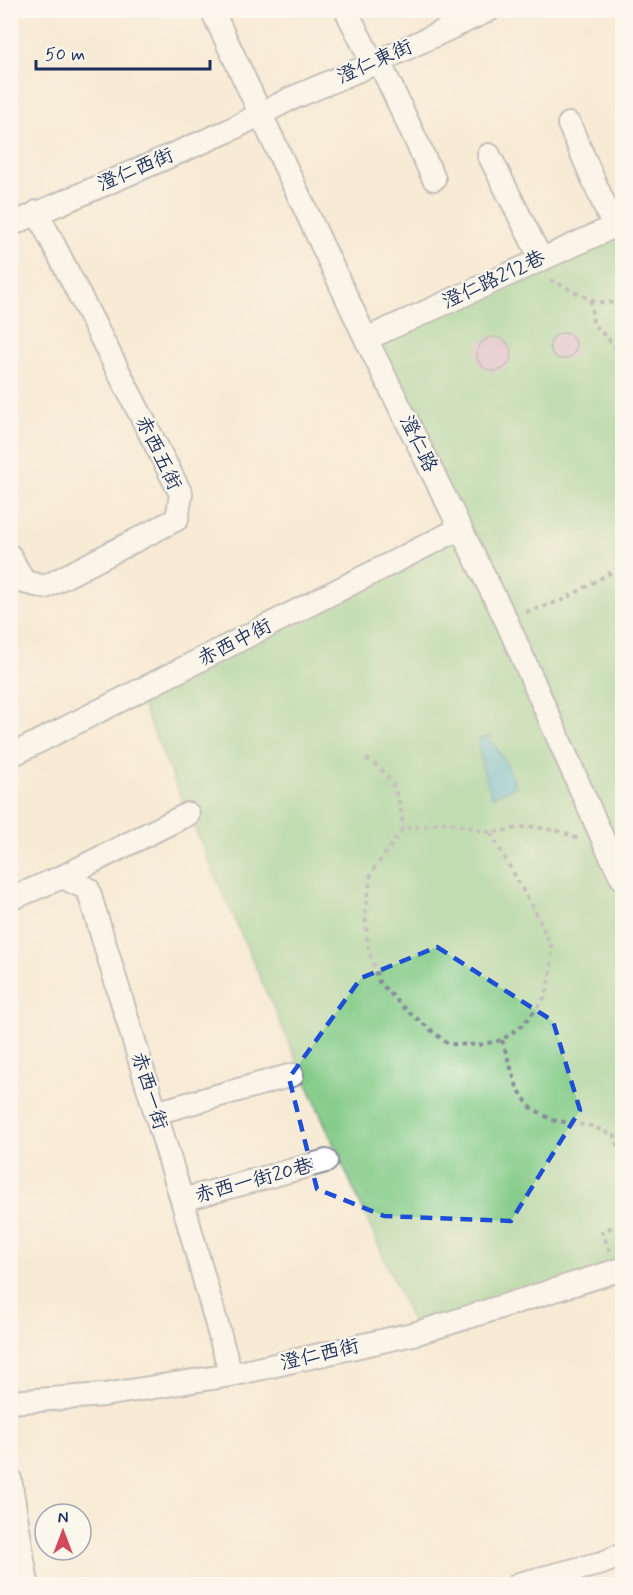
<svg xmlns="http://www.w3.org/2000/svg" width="633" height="1595" viewBox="0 0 633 1595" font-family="Mynerve,'LXGW WenKai TC',sans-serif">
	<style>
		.green { fill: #81ca86; stroke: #4e7c72; stroke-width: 1.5 }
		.water { fill: #4db4cc; stroke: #347295; stroke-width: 1.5 }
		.building { fill: #c895c7 }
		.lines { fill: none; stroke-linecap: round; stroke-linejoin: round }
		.minor-casing { stroke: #898d9a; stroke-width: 26 }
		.path { stroke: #898d9a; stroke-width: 4; stroke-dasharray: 4.5 4.5; stroke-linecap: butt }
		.minor { stroke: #fff; stroke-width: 22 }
		.marked { fill: none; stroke: #1d4ed8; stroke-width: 4.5; stroke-dasharray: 12 8; stroke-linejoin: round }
		.labels { text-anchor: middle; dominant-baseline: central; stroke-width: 4.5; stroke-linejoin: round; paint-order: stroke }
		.street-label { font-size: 20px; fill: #1b2f5e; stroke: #fbf7ec }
	</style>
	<rect width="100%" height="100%" fill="#fbf7ec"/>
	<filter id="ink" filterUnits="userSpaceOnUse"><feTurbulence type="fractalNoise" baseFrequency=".0167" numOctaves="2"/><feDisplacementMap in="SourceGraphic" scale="12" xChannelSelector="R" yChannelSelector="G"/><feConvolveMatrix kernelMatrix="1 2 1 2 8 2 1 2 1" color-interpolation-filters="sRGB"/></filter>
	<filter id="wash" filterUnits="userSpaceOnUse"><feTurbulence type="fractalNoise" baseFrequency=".008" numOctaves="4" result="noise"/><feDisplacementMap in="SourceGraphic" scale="24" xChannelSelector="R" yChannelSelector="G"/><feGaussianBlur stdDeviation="1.35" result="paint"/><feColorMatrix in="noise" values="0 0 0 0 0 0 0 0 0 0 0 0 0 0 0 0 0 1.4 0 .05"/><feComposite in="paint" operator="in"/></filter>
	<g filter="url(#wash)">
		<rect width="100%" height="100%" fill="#f7ebd6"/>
		<path class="green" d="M622 223V839L611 844 622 868V1269L417 1333 188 814 137 693 459 529 366 339Z"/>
		<path class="water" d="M489 736 506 763 516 786 492 797C485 777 479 759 479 739Z"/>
		<g id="blocks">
			<path class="building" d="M550 346a13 13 0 1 1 26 0a13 13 0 1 1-26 0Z
				M477 354a17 17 0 1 1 34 0a17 17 0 1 1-34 0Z"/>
		</g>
	</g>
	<g filter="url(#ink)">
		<use href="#blocks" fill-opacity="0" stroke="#898d9a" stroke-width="1.5"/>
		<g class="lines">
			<defs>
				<path id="minor" d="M212 10 366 339 506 620 606 846 622 878
					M346 10 373 64
					M379 61 434 179
					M569 124 614 227
					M489 155 541 259
					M10 225 228 131 290 99 373 64 489 10
					M366 339 622 223
					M10 556 24 582 45 587 177 519 181 494 37 212
					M10 756 459 529
					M62 877 188 814
					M10 899 62 877 88 889 182 1200 231 1375
					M155 1113 292 1075
					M182 1200 326 1161
					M10 1402 104 1395 231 1375 417 1333 622 1269
					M10 1479 27 1584
					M519 1584 602 1563 622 1555"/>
			</defs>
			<use href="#minor" class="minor-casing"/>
			<path class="path" d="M550 280C574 289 597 310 622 300
				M591 300 593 324 616 347 622 350
				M526 612 563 600 617 569H622
				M366 759C394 773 401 800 403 829
				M491 833 538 917 552 948 551 970 546 996 525 1023 502 1040 479 1045 448 1044 403 1007 379 982 368 948 365 914 371 873 403 829 447 822 491 833 529 826 563 832 578 839
				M502 1040 517 1087 529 1106 552 1120 591 1126 615 1136 622 1160
				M610 1251 602 1232 622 1223"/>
			<use href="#minor" class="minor"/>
		</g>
	</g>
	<path d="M0 0H633V1595H0ZM437 947 553 1021 580 1110 511 1221 384 1216 317 1189 289 1078 361 978Z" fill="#f7ebd6" fill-opacity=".55" fill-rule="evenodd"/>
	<path class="marked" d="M437 947 553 1021 580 1110 511 1221 384 1216 317 1189 289 1078 361 978Z"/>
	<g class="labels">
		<g class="street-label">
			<text transform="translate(375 62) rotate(-24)">澄仁東街</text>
			<text transform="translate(136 170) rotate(-23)">澄仁西街</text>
			<text transform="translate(494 280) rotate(-25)">澄仁路212巷</text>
			<text transform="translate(418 444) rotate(64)">澄仁路</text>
			<text transform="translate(158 453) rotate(64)">赤西五街</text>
			<text transform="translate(235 643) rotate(-27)">赤西中街</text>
			<text transform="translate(149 1091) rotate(73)">赤西一街</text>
			<text transform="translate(254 1181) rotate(-15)">赤西一街20巷</text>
			<text transform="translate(320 1355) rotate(-13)">澄仁西街</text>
		</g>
	</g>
	<rect width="633" height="1595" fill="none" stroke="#fbf7ec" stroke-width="36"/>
	<g transform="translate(63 1532)"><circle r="28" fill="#fbf7ec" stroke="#a1a7b3" stroke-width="1.5"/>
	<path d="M0-4.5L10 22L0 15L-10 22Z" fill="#d1495b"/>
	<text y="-9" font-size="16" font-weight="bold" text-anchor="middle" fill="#1b2f5e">N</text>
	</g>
	<path d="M36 60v9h174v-9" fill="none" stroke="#1b2f5e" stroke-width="3"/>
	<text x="45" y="60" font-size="18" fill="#1b2f5e" stroke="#fbf7ec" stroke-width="4.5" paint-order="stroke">50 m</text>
</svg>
